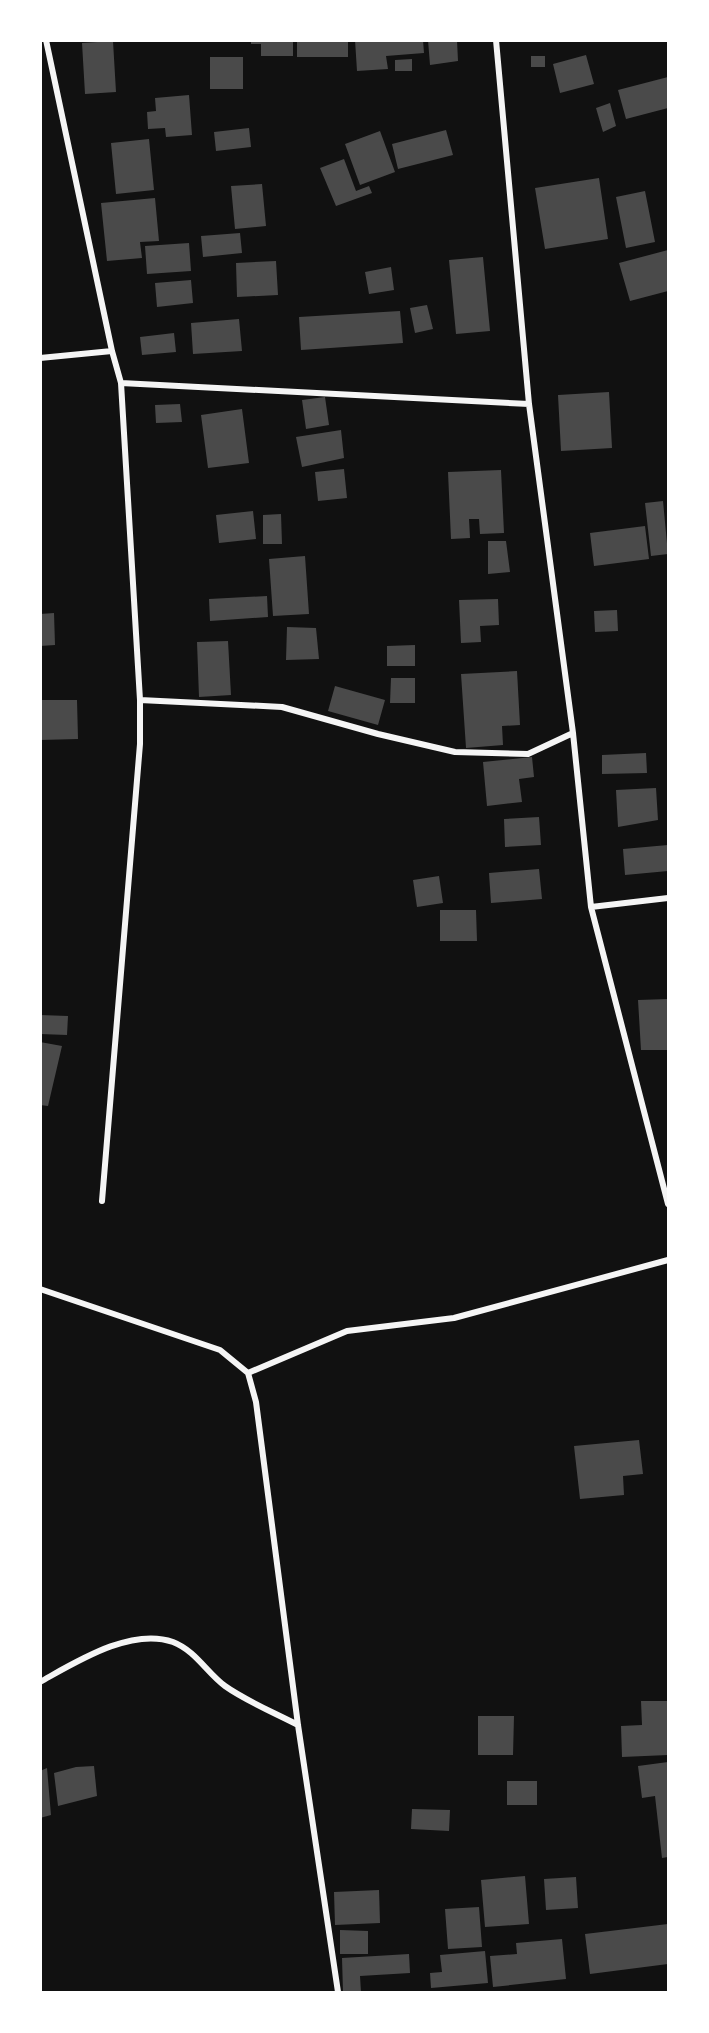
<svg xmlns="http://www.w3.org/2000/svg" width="709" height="2033" viewBox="0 0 709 2033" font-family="'Exo 2',sans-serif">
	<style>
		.building { fill: #4a4a4a }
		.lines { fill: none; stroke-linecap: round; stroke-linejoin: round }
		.minor { stroke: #f5f5f5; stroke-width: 6 }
	</style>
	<rect width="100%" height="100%" fill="#111"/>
	<path class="building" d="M251 40H293V56H261V44H251Z
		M297 40H348V57H297Z
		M355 40H423L424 53 386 56 388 69 357 71Z
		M428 40H457L458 61 430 65Z
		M113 41 116 92 85 94 82 43Z
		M586 55 594 84 560 93 553 64Z
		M531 56H545V67H531Z
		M210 57H243V89H210Z
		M412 59V71H395V60Z
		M668 77V108L626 119 618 90Z
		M189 95 192 135 166 137 165 128 148 129 147 112 156 111 155 98Z
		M610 103 616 126 603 132 596 108Z
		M249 128 251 147 216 151 214 132Z
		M446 130 453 155 398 169 392 144Z
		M380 131 395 172 360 185 345 144Z
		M149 139 154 190 116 194 111 143Z
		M344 159 356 191 369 186 372 193 336 206 320 168Z
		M599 178 608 239 545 249 535 188Z
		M262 184 266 226 235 229 231 186Z
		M645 191 655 242 626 248 616 197Z
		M155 198 159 241 140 242 142 258 107 261 101 203Z
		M240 233 242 253 203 257 201 236Z
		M189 243 191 271 147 274 145 246Z
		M668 250V291L630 301 619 263Z
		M483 257 490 331 456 334 449 260Z
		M276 261 278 295 237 297 236 263Z
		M391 267 394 290 369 294 365 272Z
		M191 280 193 303 157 307 155 283Z
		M427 305 433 329 415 333 410 308Z
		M400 311 403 343 301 350 299 317Z
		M239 319 242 351 193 354 191 323Z
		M174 333 176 352 142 355 140 337Z
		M609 392 612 448 561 451 558 395Z
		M325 397 329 425 306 429 302 400Z
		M180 404 182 422 156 423 155 405Z
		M242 409 249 463 208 468 201 415Z
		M341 430 344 458 302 467 296 437Z
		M344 469 347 498 318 501 315 472Z
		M501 470 504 533 480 534 479 519H469L470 538 451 539 448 472Z
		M663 501 668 554 651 556 645 503Z
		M253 511 256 539 219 543 216 515Z
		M281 514 282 544H263V515Z
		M645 526 649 559 594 566 590 533Z
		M488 541H506L510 572 488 574Z
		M305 556 309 614 273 616 269 559Z
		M267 596 268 617 210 621 209 599Z
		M498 599 499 625 480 626 481 642 461 643 459 600Z
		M617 610 618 631 595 632 594 611Z
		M54 613 55 645 40 646V614Z
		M287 627 316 628 319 659 286 660Z
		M228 641 231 695 199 697 197 642Z
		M415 645V666H387V646Z
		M517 671 520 725 502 726 503 745 466 748 461 674Z
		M391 678H415V703H390Z
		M335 686 385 700 378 725 328 711Z
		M40 700H77L78 739 40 740Z
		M646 753 647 773 602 774V755Z
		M532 757 534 777 519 779 522 802 487 806 483 762Z
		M656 788 658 820 618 827 616 790Z
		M539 817 541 845 505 847 504 819Z
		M668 845V871L625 875 623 849Z
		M539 869 542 899 491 903 489 873Z
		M439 876 443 903 417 907 413 880Z
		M440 910H476L477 941H440Z
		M668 999V1050H641L638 1000Z
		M40 1015 68 1016 67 1035 40 1034Z
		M40 1042 62 1046 48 1106 40 1105Z
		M639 1440 643 1474 623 1476 624 1495 580 1499 574 1446Z
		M641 1701H668V1755L622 1757 621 1726 642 1725Z
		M478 1716H514L513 1755H478Z
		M668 1762V1857L662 1858 655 1796 642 1798 638 1766Z
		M94 1766 97 1796 58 1806 54 1773 76 1767Z
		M47 1768 51 1815 40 1818V1771Z
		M507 1781H537V1805H507Z
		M412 1809 450 1810 449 1831 411 1829Z
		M525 1876 529 1924 485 1927 481 1880Z
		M576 1877 578 1908 546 1910 544 1879Z
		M379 1890 380 1923 335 1925 334 1892Z
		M479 1907 482 1947 448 1949 445 1909Z
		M668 1924V1964L590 1974 585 1934Z
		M340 1930 368 1931V1954H340Z
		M562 1939 566 1979 493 1987 490 1956 517 1954 516 1943Z
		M485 1951 488 1983 431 1988 430 1973 442 1972 440 1955Z
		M409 1954 410 1973 360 1976 361 1992H343L342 1958Z"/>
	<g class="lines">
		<path class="minor" d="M46 40 112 351 121 383 140 700V744L102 1201
			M496 40 529 404 573 733 591 907 668 1204
			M40 358 112 351
			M121 383 529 404
			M140 700 282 707 378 734 455 752 528 754 573 733
			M591 907 668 898
			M40 1289 220 1350 248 1373 256 1402 298 1725 338 1992
			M248 1373 347 1331 454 1318 668 1260
			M40 1682C76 1662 131 1627 173 1642 196 1651 207 1673 225 1686 246 1701 275 1713 298 1725"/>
	</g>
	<rect width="709" height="2033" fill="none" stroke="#ffffff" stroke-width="84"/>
</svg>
